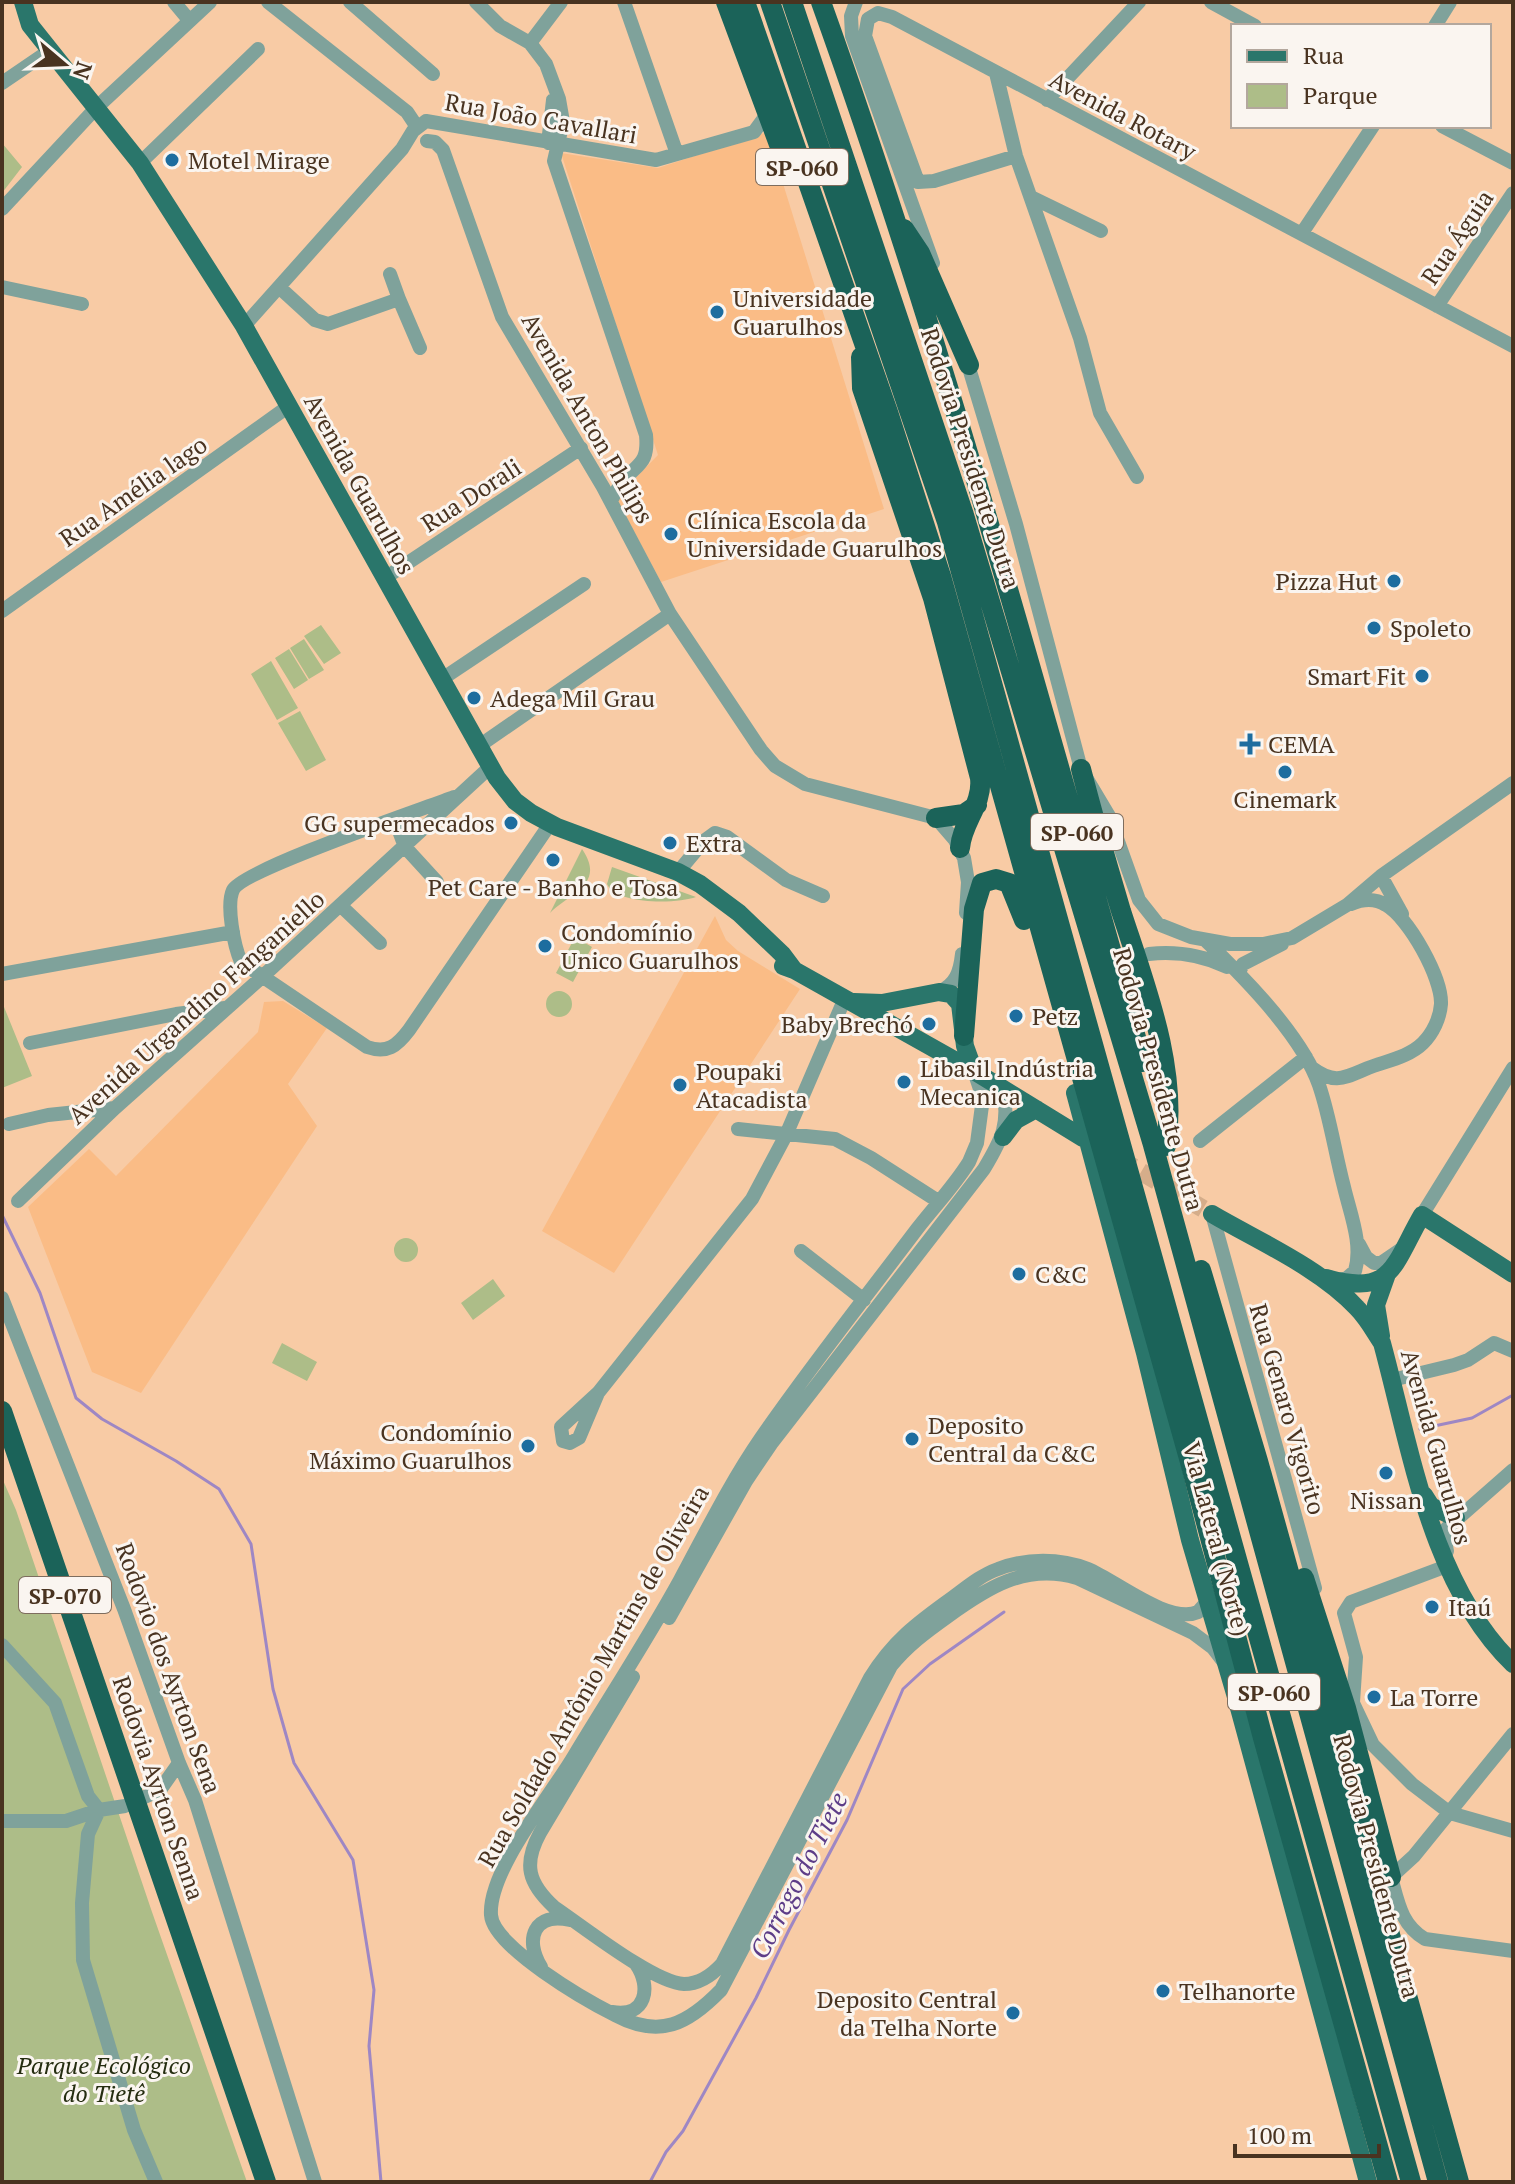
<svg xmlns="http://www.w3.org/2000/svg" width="1515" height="2184" viewBox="0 0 1515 2184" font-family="'PT Serif',serif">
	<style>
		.built { fill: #fabc86 }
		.green { fill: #adbd88 }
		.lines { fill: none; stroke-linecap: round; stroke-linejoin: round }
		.stream { stroke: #9e87c4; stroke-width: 3 }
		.major-tunnel { stroke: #d5ad8a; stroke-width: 18; stroke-dasharray: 18 9; stroke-linecap: butt }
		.minor { stroke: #7fa29b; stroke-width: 14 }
		.major { stroke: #2a766b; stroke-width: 18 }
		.highway { stroke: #1b6359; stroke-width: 20 }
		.poi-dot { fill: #1d6d9f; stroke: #faf5f0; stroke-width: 3 }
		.labels { text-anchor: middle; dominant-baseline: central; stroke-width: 6; stroke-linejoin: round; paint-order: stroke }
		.shield { fill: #faf5f0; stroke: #7e6d5e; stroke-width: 2 }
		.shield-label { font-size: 22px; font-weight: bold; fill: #493320 }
		.street-label { font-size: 24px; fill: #493320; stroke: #faf5f0 }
		.poi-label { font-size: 24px; fill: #493320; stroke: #faf5f0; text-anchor: start }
		.park-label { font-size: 24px; font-style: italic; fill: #252d10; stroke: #faf5f0 }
		.water-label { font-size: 26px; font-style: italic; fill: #5d3d88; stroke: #faf5f0 }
	</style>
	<rect width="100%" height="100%" fill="#f8cba5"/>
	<path class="built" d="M767 132 884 509 661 582 616 498 658 455 561 153 658 168Z
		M715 916 726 940 738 951 800 989 614 1273 542 1231Z
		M283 1001 327 1028 288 1084 317 1126 141 1393 92 1372 28 1207 89 1149 116 1176 258 1032 264 1002Z"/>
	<path class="green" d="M2 143 22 167 2 193Z
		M321 625 341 653 324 664 304 636Z
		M304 639 324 670 309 679 290 648Z
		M289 649 308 680 294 689 275 658Z
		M271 661 298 708 277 720 251 674Z
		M300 711 326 760 306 771 278 723Z
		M582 849C606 884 571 892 550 913Z
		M612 867 696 897C677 904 616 905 607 884Z
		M575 937 592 947 573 982 556 973Z
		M546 1004a13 13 0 1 1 26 0a13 13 0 1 1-26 0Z
		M2 1002 32 1076 2 1088Z
		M394 1250a12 12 0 1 1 24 0a12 12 0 1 1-24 0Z
		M493 1279 505 1296 473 1320 461 1303Z
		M282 1343 317 1362 307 1381 272 1363Z
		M2 1478 16 1510 152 1912 247 2182H2Z"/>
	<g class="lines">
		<path class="stream" d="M2 1215 40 1293 76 1398 102 1419 176 1461 219 1489 251 1544 273 1689 294 1763 353 1860 374 1990 369 2046 381 2182
			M1420 1429 1472 1418 1513 1395
			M650 2182 666 2152 683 2131 756 1998 789 1930 847 1820 903 1689 930 1664 1004 1612"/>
		<path class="major-tunnel" d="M1118 1158 1212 1214"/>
		<path class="minor" d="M174 2 189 20
			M268 2 407 112 417 127
			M350 2 433 74
			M476 2 500 26 530 43 546 64 559 99 563 122 554 161 646 435C649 466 636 463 621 484 617 489 614 495 611 501
			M624 2 677 154
			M856 2 851 16 852 36 933 263
			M1211 2 1255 26
			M1435 26 1450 2
			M530 43 561 2
			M996 73 1016 156 1080 338 1100 413 1137 477
			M2 83 49 51
			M1047 100 1139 2
			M1442 126 1513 163
			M427 141 435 142 443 150 502 317 603 487 670 614 761 750 775 766 805 784 936 818 955 840 964 858 968 882 966 913
			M548 143 553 100
			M1016 156 934 181 918 182 865 36 868 19 878 13 892 17 1513 346
			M140 163 258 49
			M1033 198 1101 231
			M2 209 96 108 210 2
			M1302 233 1373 126
			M390 274 399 299
			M2 287 82 304
			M280 288 315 320 328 324 399 299 420 348
			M1437 306 1513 193
			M244 326 402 149 413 131 426 121 656 160 754 132 768 113
			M966 358 1016 524 1081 769 1109 816 1139 900 1158 924 1191 937 1230 944H1263L1292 938 1347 905 1381 876 1513 783
			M385 578 581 448
			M2 611 289 406
			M442 679 584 584
			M479 746 670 614
			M454 797C423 809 242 870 233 890 226 905 234 946 241 962L367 1047C387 1054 397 1046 409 1030L550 824
			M384 823 398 828 405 847 437 882
			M678 872 704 841 715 833 727 837 786 880 823 896
			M1381 876 1402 914
			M340 905 380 943
			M1205 940C1243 976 1302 1036 1319 1085 1330 1117 1335 1153 1344 1187 1350 1213 1363 1244 1355 1271L1347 1278 1336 1281
			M1149 954C1177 951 1202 955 1227 967
			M1239 972 1243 964 1282 944
			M2 974 233 932
			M939 992C956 984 960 972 962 954
			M30 1043 176 1014 225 1008
			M1312 1068C1335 1085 1344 1078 1368 1068 1386 1061 1409 1057 1423 1043 1433 1033 1440 1018 1441 1004 1442 978 1409 918 1386 905 1375 898 1363 899 1351 904
			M974 1071 983 1098 977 1143 969 1162C954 1186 934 1207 917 1229 865 1298 810 1367 761 1438 730 1483 706 1532 680 1580 647 1640 609 1698 574 1756 551 1795 488 1871 491 1915 493 1947 587 2001 615 2015 660 2039 688 2024 721 1990L891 1666C907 1646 926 1632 947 1617 987 1588 1025 1563 1077 1578L1193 1633 1213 1648 1223 1661
			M9 1124 48 1115 115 1108
			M738 1129 835 1139 871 1158 938 1201
			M1200 1141 1306 1057
			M18 1201 115 1108 262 977 490 767
			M1212 1214 1315 1588
			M1422 1215 1513 1068
			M1359 1244 1366 1257 1374 1263H1381L1400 1250
			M801 1251 864 1300
			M2 1298 124 1609 179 1763 195 1800 315 2182
			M1392 1380 1454 1365 1468 1360 1494 1343 1513 1351
			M598 1393 579 1438 570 1443 563 1441 561 1427 598 1393 752 1199 786 1135 845 998
			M1447 1551 1444 1536 1447 1528 1513 1470
			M669 1618 746 1481 771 1444 984 1169C1002 1139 1010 1124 1003 1089
			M2 1645 55 1703 88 1796 99 1810 125 1806 160 1790 179 1763
			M633 1677 540 1833C523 1864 528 1883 554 1907 581 1925 654 1983 684 1984 699 1984 712 1975 722 1964L870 1678C893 1641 917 1623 952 1598 967 1587 981 1575 998 1569 1026 1558 1060 1558 1088 1569 1115 1580 1169 1625 1198 1612L1206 1603 1207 1596
			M1353 1702 1356 1657 1344 1613 1351 1602 1447 1566
			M1353 1703 1373 1745 1412 1784 1450 1813 1513 1831
			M1513 1734 1414 1856 1391 1877C1398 1902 1401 1925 1425 1939L1513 1951
			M99 1810 88 1834 82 1903 83 1960 134 2130 156 2182
			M2 1821H66L99 1810
			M541 1967C524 1939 534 1912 570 1920
			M612 2012C646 2018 652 1987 636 1964"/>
		<path class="major" d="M23 2 30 25 140 163 244 326 479 746 497 778 515 801 531 813 557 827 678 872 700 884 739 913 782 954 794 970
			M783 966 794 970 974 1071 1083 1138
			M854 1002 882 1003 939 992 951 994 960 1004 965 1046 974 1071
			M1075 1093 1145 1353 1190 1540 1236 1697 1368 2182
			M1003 1137 1016 1120 1036 1109
			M1212 1214C1258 1241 1320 1268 1357 1308 1367 1318 1374 1331 1382 1343 1411 1450 1431 1585 1513 1664
			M1326 1278C1393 1297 1393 1265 1422 1215L1513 1274
			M1381 1336 1376 1305 1387 1274
			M1424 1495 1431 1506 1456 1518"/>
		<path class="highway" d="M726 2 790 174
			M745 2 888 412 941 576 1190 1462 1263 1738 1388 2182
			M770 2 947 522 1411 2182
			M792 2 964 515 1153 1145 1438 2182
			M821 2C946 350 1041 707 1143 1062
			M904 229 920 253 969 365
			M861 357 862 388 933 598 980 778C983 805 962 822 960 848
			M1081 769C1093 816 1107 864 1121 911 1145 985 1178 1067 1166 1146
			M936 818 964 814 977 805
			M964 1036 974 909 982 883 996 879 1009 883 1024 920
			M1201 1270 1258 1461 1459 2182
			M2 1411 266 2182
			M1304 1578 1346 1708 1391 1877"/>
	</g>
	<g class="poi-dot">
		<circle cx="172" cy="160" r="8"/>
		<circle cx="717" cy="312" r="8"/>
		<circle cx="671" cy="534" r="8"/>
		<circle cx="1394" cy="581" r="8"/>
		<circle cx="1374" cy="628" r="8"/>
		<circle cx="1422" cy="676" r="8"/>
		<circle cx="474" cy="698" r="8"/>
		<path d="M1246 732h8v8h8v8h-8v8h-8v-8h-8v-8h8z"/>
		<circle cx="1285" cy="772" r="8"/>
		<circle cx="511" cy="823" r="8"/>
		<circle cx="670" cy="843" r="8"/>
		<circle cx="553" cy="860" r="8"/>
		<circle cx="545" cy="946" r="8"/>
		<circle cx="1016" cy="1016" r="8"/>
		<circle cx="929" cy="1024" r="8"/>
		<circle cx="904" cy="1082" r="8"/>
		<circle cx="680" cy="1085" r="8"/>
		<circle cx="1019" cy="1274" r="8"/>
		<circle cx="912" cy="1439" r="8"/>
		<circle cx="528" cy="1446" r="8"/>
		<circle cx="1386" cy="1473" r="8"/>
		<circle cx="1432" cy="1607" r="8"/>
		<circle cx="1374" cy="1697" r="8"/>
		<circle cx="1163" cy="1991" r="8"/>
		<circle cx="1013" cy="2013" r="8"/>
	</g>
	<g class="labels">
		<g class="shield">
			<rect x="756" y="149" width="92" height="36" rx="6"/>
			<rect x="1031" y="814" width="92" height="36" rx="6"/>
			<rect x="19" y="1577" width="92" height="36" rx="6"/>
			<rect x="1228" y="1674" width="92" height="36" rx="6"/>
		</g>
		<g class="shield-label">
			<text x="802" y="167">SP-060</text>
			<text x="1077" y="832">SP-060</text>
			<text x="65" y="1595">SP-070</text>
			<text x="1274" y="1692">SP-060</text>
		</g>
		<g class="street-label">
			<text transform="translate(1123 115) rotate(28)">Avenida Rotary</text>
			<text transform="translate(541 118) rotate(10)">Rua João Cavallari</text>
			<text transform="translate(1457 237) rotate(-56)">Rua Águia</text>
			<text transform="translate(588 418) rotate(60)">Avenida Anton Philips</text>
			<text transform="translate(971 458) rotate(72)">Rodovia Presidente Dutra</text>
			<text transform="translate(360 484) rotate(61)">Avenida Guarulhos</text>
			<text transform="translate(133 491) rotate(-35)">Rua Amélia lago</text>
			<text transform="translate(471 495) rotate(-33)">Rua Dorali</text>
			<text transform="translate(196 1007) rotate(-42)">Avenida Urgandino Fanganiello</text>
			<text transform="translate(1159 1079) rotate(74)">Rodovia Presidente Dutra</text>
			<text transform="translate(1288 1409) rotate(74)">Rua Genaro Vigorito</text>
			<text transform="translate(1437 1447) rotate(74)">Avenida Guarulhos</text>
			<text transform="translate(1217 1539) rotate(75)">Via Lateral (Norte)</text>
			<text transform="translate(169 1668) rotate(70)">Rodovio dos Ayrton Sena</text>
			<text transform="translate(593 1676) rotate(-60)">Rua Soldado Antônio Martins de Oliveira</text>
			<text transform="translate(159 1788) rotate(71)">Rodovia Ayrton Senna</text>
			<text transform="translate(1377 1866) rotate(75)">Rodovia Presidente Dutra</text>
		</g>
		<g class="poi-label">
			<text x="188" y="160">Motel Mirage</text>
			<text x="733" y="298">Universidade<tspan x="733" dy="28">Guarulhos</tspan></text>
			<text x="687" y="520">Clínica Escola da<tspan x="687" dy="28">Universidade Guarulhos</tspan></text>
			<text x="1378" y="581" text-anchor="end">Pizza Hut</text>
			<text x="1390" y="628">Spoleto</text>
			<text x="1406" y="676" text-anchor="end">Smart Fit</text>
			<text x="490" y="698">Adega Mil Grau</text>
			<text x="1268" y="744">CEMA</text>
			<text x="1285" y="799" text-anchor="middle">Cinemark</text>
			<text x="495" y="823" text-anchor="end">GG supermecados</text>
			<text x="686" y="843">Extra</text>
			<text x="553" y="887" text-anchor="middle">Pet Care - Banho e Tosa</text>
			<text x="561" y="932">Condomínio<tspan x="561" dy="28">Unico Guarulhos</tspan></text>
			<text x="1032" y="1016">Petz</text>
			<text x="913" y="1024" text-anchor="end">Baby Brechó</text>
			<text x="920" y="1068">Libasil Indústria<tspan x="920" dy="28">Mecanica</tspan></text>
			<text x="696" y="1071">Poupaki<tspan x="696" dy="28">Atacadista</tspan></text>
			<text x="1035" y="1274">C&amp;C</text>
			<text x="928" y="1425">Deposito<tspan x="928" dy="28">Central da C&amp;C</tspan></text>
			<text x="512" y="1432" text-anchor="end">Condomínio<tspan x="512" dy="28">Máximo Guarulhos</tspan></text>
			<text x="1386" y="1500" text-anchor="middle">Nissan</text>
			<text x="1448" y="1607">Itaú</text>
			<text x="1390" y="1697">La Torre</text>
			<text x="1179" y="1991">Telhanorte</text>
			<text x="997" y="1999" text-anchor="end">Deposito Central<tspan x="997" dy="28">da Telha Norte</tspan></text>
		</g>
		<g class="park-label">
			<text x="104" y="2065">Parque Ecológico<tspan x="104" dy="28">do Tietê</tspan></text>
		</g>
		<g class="water-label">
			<text transform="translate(798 1875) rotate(-63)">Corrego do Tiete</text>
		</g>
	</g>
	<rect width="1515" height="2184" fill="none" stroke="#493320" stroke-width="8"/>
	<rect x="1231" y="24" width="260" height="104" fill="#faf5f0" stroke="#b3a79d" stroke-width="2"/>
	<rect x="1247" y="50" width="40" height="12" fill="#2a766b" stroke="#b3a79d" stroke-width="2"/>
	<text x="1303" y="64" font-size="24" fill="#493320">Rua</text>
	<rect x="1247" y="84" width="40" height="24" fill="#adbd88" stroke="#b3a79d" stroke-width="2"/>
	<text x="1303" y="104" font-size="24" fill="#493320">Parque</text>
	<g transform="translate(64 64) rotate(109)" stroke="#faf5f0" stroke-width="6" paint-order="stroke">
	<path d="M0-6L14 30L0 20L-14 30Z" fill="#493320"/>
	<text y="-12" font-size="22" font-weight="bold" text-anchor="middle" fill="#493320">N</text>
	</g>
	<path d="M1235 2144v12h144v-12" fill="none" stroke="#493320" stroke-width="4"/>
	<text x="1247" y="2144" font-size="24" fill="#493320" stroke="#faf5f0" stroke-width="6" paint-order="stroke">100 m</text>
</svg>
